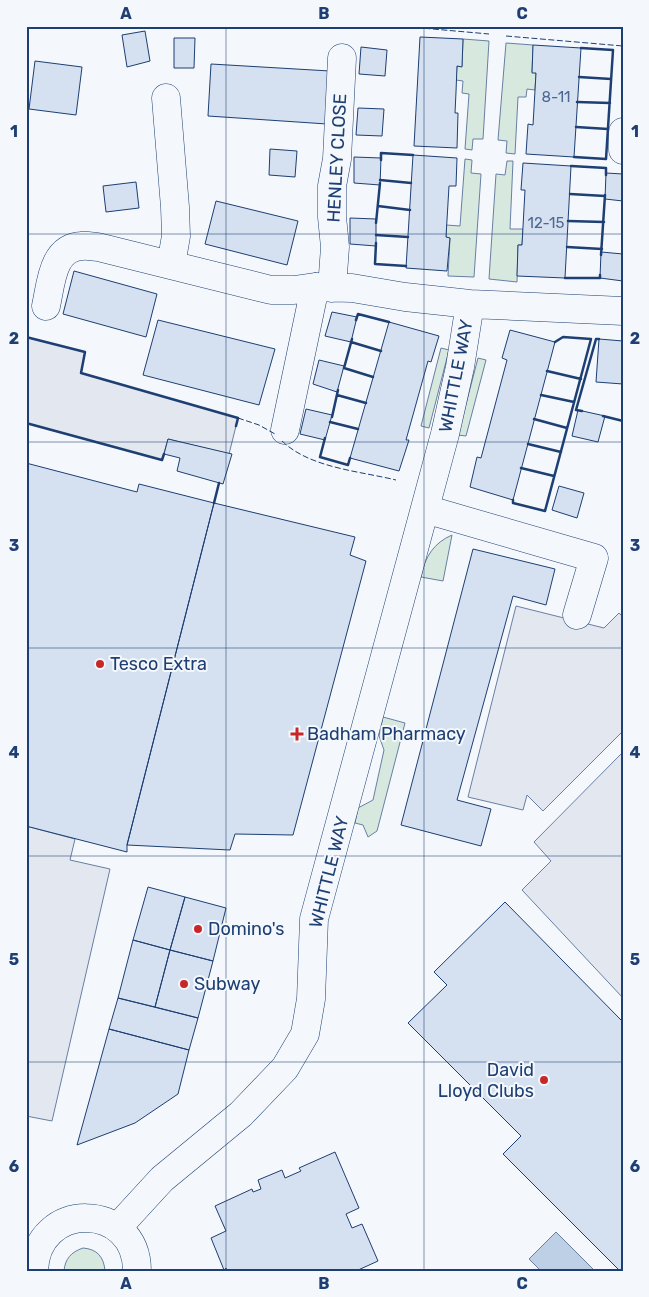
<svg xmlns="http://www.w3.org/2000/svg" width="649" height="1297" viewBox="0 0 649 1297" font-family="Rubik,sans-serif">
	<style>
		.green { fill: #d7e8df; stroke: #687fa3 }
		.parking { fill: #e3e8f0; stroke: #687fa3 }
		.water { fill: #bed0e5; stroke: #687fa3 }
		.building { fill: #d5e0f0; stroke: #1d3f73 }
		.lines { fill: none; stroke-linecap: round; stroke-linejoin: round }
		.minor-casing { stroke: #1d3f73; stroke-width: 29 }
		.minor { stroke: #f4f7fb; stroke-width: 28 }
		.fence { stroke: #1d3f73; stroke-width: 1; stroke-dasharray: 6 2.5; stroke-linecap: butt }
		.wall { stroke: #1d3f73; stroke-width: 2.5 }
		.grid { fill: none; stroke: #1d3f73; stroke-width: 1; stroke-opacity: 0.55 }
		.poi-dot { fill: #c62828; stroke: #f4f7fb; stroke-width: 2 }
		.labels { text-anchor: middle; dominant-baseline: central; stroke-width: 4; stroke-linejoin: round; paint-order: stroke }
		.number-label { font-size: 15px; fill: #4b6792 }
		.street-label { font-size: 18px; fill: #1d3f73; stroke: #f4f7fb }
		.poi-label { font-size: 18px; fill: #1d3f73; stroke: #f4f7fb; text-anchor: start }
		.neatline { fill: none; stroke: #1d3f73; stroke-width: 2 }
		.grid-label { font-size: 16px; text-anchor: middle; font-weight: bold; fill: #1d3f73 }
	</style>
	<rect width="100%" height="100%" fill="#f4f7fb"/>
	<path class="green" d="M463 39 489 41 483 139H473L472 150 465 149 469 94 462 93 463 81 456 80 457 66H462Z
		M506 43 533 45 532 72 536 73 535 90 527 89 526 97H518L515 154 506 153 507 141 498 140Z
		M465 159 472 160 471 173 481 174 474 277 448 276 450 238 446 237V225L460 226Z
		M507 161H513L510 229H523L522 245H518L517 282 489 279 496 174 505 175Z
		M441 348 449 350 429 428 421 426Z
		M478 358 486 360 466 436 458 435Z
		M452 535 443 581 421 577C425 556 434 543 452 535Z
		M383 717 405 723 377 831 368 837 363 825 355 823 358 808 373 800 384 750 379 736Z
		M83 1248C97 1249 104 1257 105 1271H64C65 1259 71 1252 83 1248Z"/>
	<path class="parking" d="M26 337 85 352 81 373 238 418 229 454 168 439 162 460 26 423Z
		M516 606 604 628 619 613 623 617V731L543 811 527 795 523 810 468 797Z
		M623 752V998L522 890 551 861 534 842Z
		M26 826 75 839 70 860 110 869 52 1121 26 1116Z"/>
	<path class="water" d="M556 1232 595 1271H541L529 1259Z"/>
	<path class="building" d="M145 31 150 61 127 67 122 35Z
		M420 37 463 39 462 67 457 66 456 92 455 113H458L457 148 414 146Z
		M174 38H195L194 68H174Z
		M533 45 581 48 574 157 526 154 528 124 533 125 536 73H532Z
		M361 47 387 50 385 76 359 74Z
		M35 61 82 67 76 115 29 109Z
		M211 64 330 71 327 124 208 116Z
		M358 108 384 109 382 136 356 135Z
		M270 149 297 151 295 177 269 175Z
		M413 155 457 158 456 186H449L446 237 450 238 447 271 406 268Z
		M354 157 381 158 380 185 354 183Z
		M523 163 571 166 565 278 517 276 518 245H522L525 190H521Z
		M606 173 623 174V201L605 199Z
		M136 182 139 208 106 212 103 186Z
		M216 201 298 221 287 265 205 244Z
		M350 218 376 219V246L350 244Z
		M601 252 623 254V281L600 278Z
		M74 271 157 294 146 337 63 314Z
		M332 312 357 317 351 342 325 336Z
		M158 320 275 349 259 405 143 375Z
		M389 322 439 336 431 362 428 361 406 440H409L399 471 350 458Z
		M510 330 555 342 513 500 470 487 477 457 481 458 507 360 502 358Z
		M599 339 623 341V384L596 382Z
		M319 360 344 366 337 392 313 384Z
		M306 409 332 415 325 440 300 434Z
		M578 410 605 416 598 442 572 436Z
		M168 439 232 454 223 484 177 471 180 458 164 454Z
		M26 463 137 492 139 484 214 503 127 845V852L26 826Z
		M559 486 584 493 577 518 552 510Z
		M214 503 355 537 350 555 366 561 293 835 235 834 230 850 127 845Z
		M473 549 555 569 546 605 513 596 457 800 491 809 481 846 401 825Z
		M148 887 185 897 170 950 133 940Z
		M185 897 226 908 213 961 170 950Z
		M505 902 621 1020 623 1019V1271H620L503 1154 521 1136 408 1023 447 985 434 972Z
		M133 940 170 950 155 1007 118 998Z
		M170 950 213 961 198 1018 155 1007Z
		M118 998 198 1018 189 1050 109 1029Z
		M109 1029 189 1050 178 1094 135 1123 77 1145Z
		M335 1152 359 1208 346 1214 352 1228 362 1224 378 1261 356 1271H227L226 1268 224 1270 211 1238 226 1231 215 1206 252 1189 253 1192 261 1189 258 1180 282 1170 285 1178 301 1171 299 1168Z"/>
	<g class="lines">
		<defs>
			<path id="minor" d="M166 98 175 207 176 236 171 265
				M623 132V150
				M332 288 335 247 332 217V186L337 159 342 58
				M46 306C51 284 52 247 82 246 87 245 93 247 98 247L271 290H294L315 287 352 288 405 297 470 304 623 311
				M285 430 315 287
				M425 509 594 558 577 615
				M117 1228 162 1179 241 1114 285 1068 305 1034 311 999 314 919 445 434 460 367 470 304
				M34 1271C36 1200 137 1201 137 1271"/>
		</defs>
		<use href="#minor" class="minor-casing"/>
		<use href="#minor" class="minor"/>
		<path class="fence" d="M399 26 489 34
			M506 36 623 46
			M238 418 259 425 275 434
			M282 441C310 468 359 471 396 480"/>
		<path class="wall" d="M579 77 611 79
			M577 102 610 103
			M576 127 608 129
			M574 157 606 159 613 50 581 48
			M381 160V153L413 155
			M571 166 606 168V175
			M380 180 411 183
			M570 194 605 196
			M378 206 410 210
			M568 221 604 222
			M376 223 380 183
			M376 235 408 237
			M376 243 375 264 406 266
			M567 247 602 249
			M601 255 605 195
			M565 278H600V275
			M356 320 358 314 389 322
			M26 337 85 352 81 373 238 418 236 426
			M351 342 381 351
			M344 368 352 339
			M344 368 373 377
			M547 371 581 379
			M337 395 366 403
			M541 395 574 402
			M582 411 576 410 596 339H599
			M603 416 623 421
			M332 417 338 390
			M534 419 567 428
			M622 421 623 412
			M330 422 358 429
			M26 423 162 460 164 454
			M325 438 320 457 348 465 350 458
			M528 444 561 452
			M521 468 554 476
			M513 500V503L545 511 591 339 563 337 555 342
			M214 503 219 483"/>
	</g>
	<path class="grid" d="M226 26V1271M424 26V1271M26 234H623M26 442H623M26 648H623M26 856H623M26 1062H623"/>
	<g class="poi-dot">
		<circle cx="100" cy="664" r="5"/>
		<path d="M294.5 726.5h5v5h5v5h-5v5h-5v-5h-5v-5h5z"/>
		<circle cx="198" cy="929" r="5"/>
		<circle cx="184" cy="984" r="5"/>
		<circle cx="544" cy="1080" r="5"/>
	</g>
	<g class="labels">
		<g class="number-label">
			<text x="556" y="97">8-11</text>
			<text x="546" y="223">12-15</text>
		</g>
		<g class="street-label">
			<text transform="translate(337 158) rotate(-87)">HENLEY CLOSE</text>
			<text transform="translate(456 376) rotate(-79)">WHITTLE WAY</text>
			<text transform="translate(329 872) rotate(-76)">WHITTLE WAY</text>
		</g>
		<g class="poi-label">
			<text x="110" y="664">Tesco Extra</text>
			<text x="307" y="734">Badham Pharmacy</text>
			<text x="208" y="929">Domino's</text>
			<text x="194" y="984">Subway</text>
			<text x="534" y="1070" text-anchor="end">David<tspan x="534" dy="21">Lloyd Clubs</tspan></text>
		</g>
	</g>
	<rect width="649" height="1297" fill="none" stroke="#f4f7fb" stroke-width="55"/>
	<rect x="28" y="28" width="594" height="1242" class="neatline"/>
	<g class="grid-label">
		<text x="126" y="19">A</text>
		<text x="324" y="19">B</text>
		<text x="522" y="19">C</text>
		<text x="14" y="137">1</text>
		<text x="635" y="137">1</text>
		<text x="14" y="344">2</text>
		<text x="635" y="344">2</text>
		<text x="14" y="551">3</text>
		<text x="635" y="551">3</text>
		<text x="14" y="758">4</text>
		<text x="635" y="758">4</text>
		<text x="14" y="965">5</text>
		<text x="635" y="965">5</text>
		<text x="14" y="1172">6</text>
		<text x="635" y="1172">6</text>
		<text x="126" y="1289">A</text>
		<text x="324" y="1289">B</text>
		<text x="522" y="1289">C</text>
	</g>
</svg>
